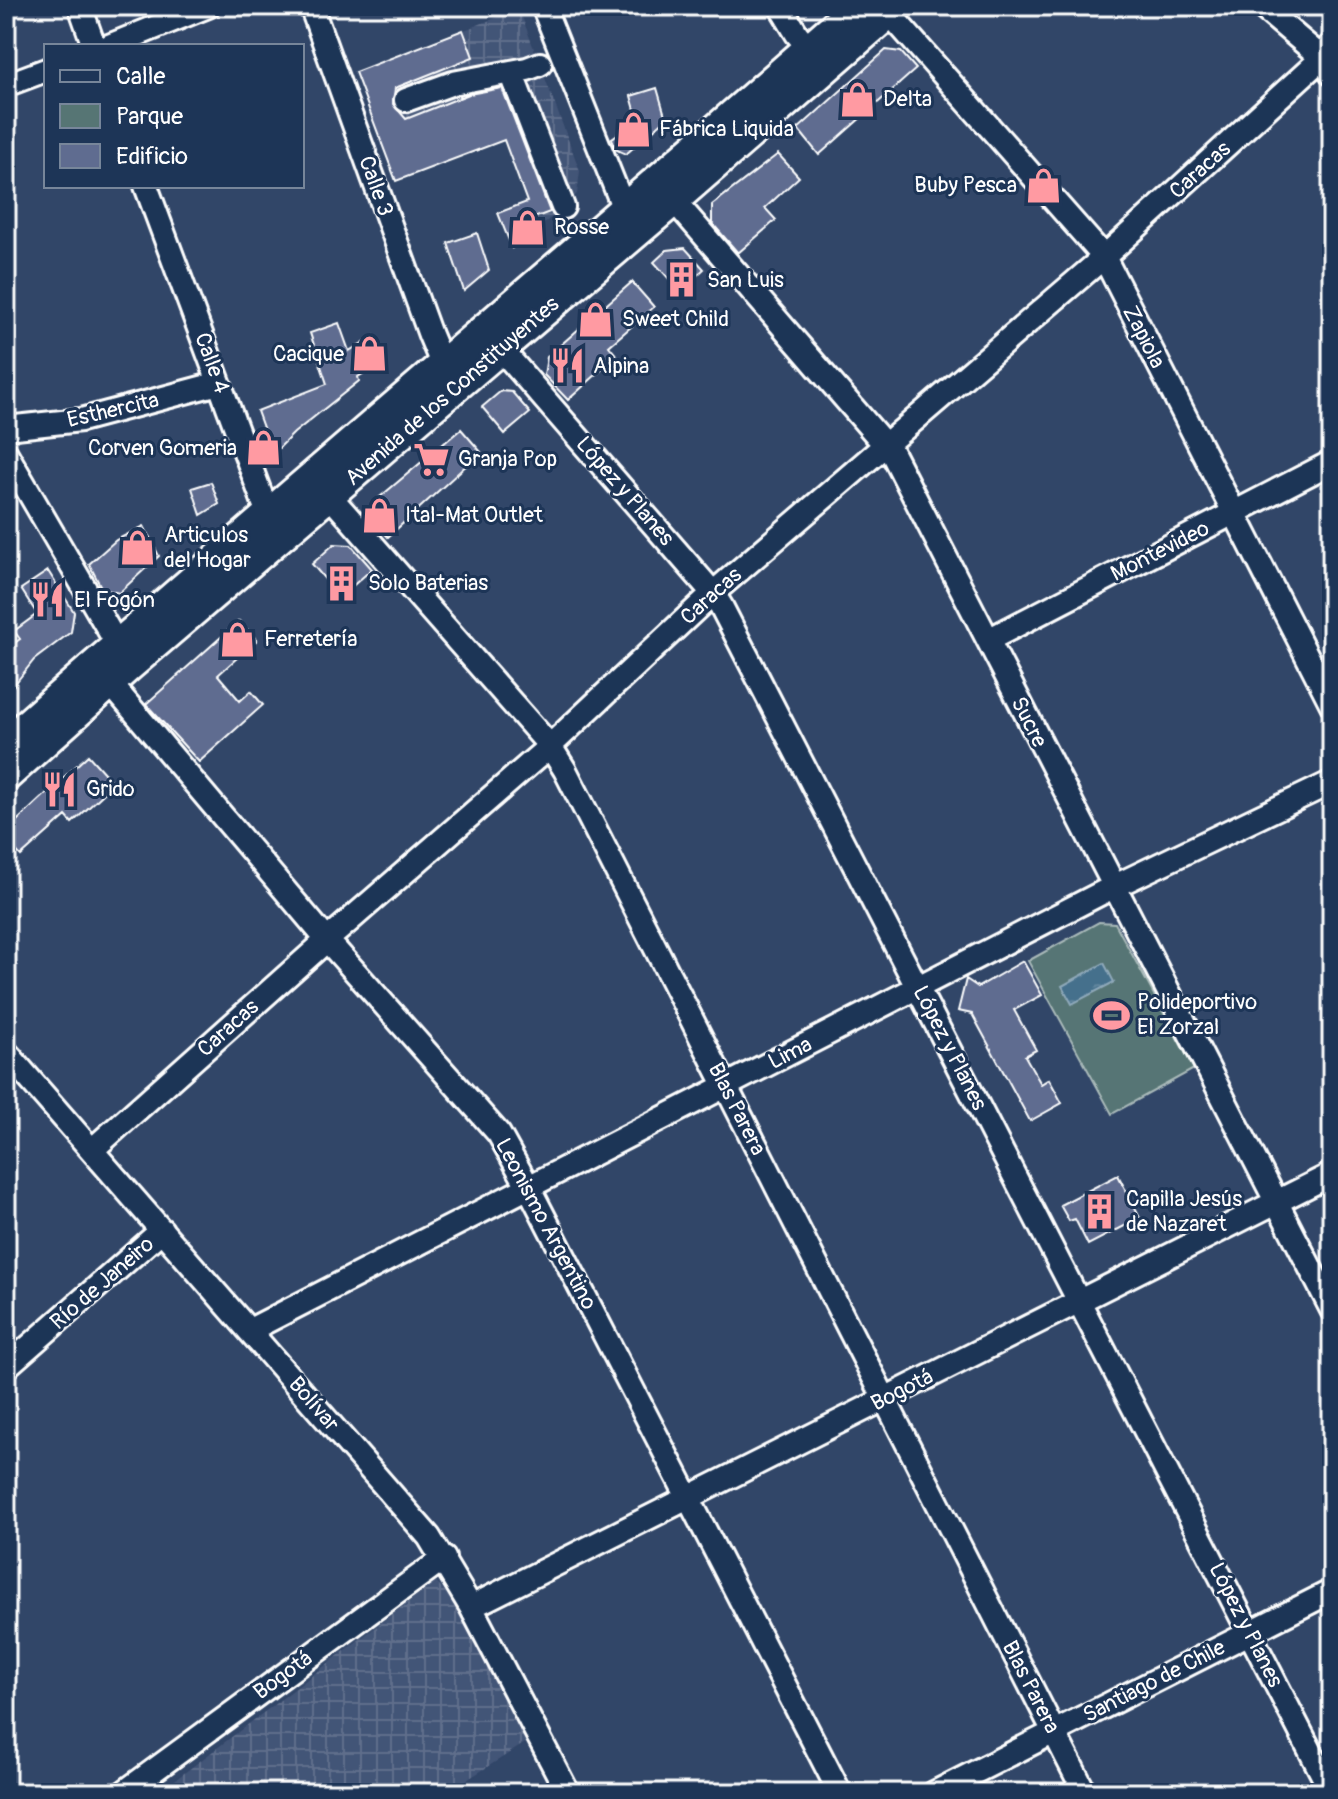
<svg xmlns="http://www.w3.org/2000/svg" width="1338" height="1799" viewBox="0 0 1338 1799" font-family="Pangolin,sans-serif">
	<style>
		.industrial { fill: url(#industrial-grid) }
		.green { fill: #567574; stroke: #aababa; stroke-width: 2 }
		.water { fill: url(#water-ripples); stroke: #8fa9ba; stroke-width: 2 }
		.building { fill: #5f6c90; stroke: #fff; stroke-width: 2 }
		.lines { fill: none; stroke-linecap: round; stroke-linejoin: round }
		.minor-casing { stroke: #fff; stroke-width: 28 }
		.major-casing { stroke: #fff; stroke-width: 34 }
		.minor { stroke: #1d3557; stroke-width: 22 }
		.major { stroke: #1d3557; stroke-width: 28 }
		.labels { text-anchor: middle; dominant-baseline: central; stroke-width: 6; stroke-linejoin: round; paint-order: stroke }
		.poi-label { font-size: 22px; fill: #fff; stroke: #1d3557; text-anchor: start }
		.street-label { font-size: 22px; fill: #fff; stroke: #1d3557 }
	</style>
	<defs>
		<pattern id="industrial-grid" width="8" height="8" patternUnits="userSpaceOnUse" patternTransform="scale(2)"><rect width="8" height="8" fill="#435477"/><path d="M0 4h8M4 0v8" fill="none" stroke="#5f6e8b"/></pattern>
		<pattern id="water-ripples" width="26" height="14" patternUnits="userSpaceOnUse" patternTransform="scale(2)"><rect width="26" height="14" fill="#45708c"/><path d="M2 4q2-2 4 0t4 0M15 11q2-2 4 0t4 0" fill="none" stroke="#61859d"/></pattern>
	</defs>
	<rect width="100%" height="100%" fill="#314668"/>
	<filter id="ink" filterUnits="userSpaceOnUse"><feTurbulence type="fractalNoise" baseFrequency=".0125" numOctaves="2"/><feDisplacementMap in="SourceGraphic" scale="16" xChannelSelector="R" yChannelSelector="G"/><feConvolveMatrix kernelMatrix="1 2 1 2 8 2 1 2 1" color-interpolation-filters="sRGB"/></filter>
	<g filter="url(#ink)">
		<path class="industrial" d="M519 9 580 171 577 194 538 229 504 140 396 181 355 72Z
			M436 1581 463 1613 530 1740 446 1793H158Z"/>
		<path class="green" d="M1099 922 1115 923 1194 1069 1112 1114 1028 961Z"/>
		<path class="water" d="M1104 963 1114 982 1072 1004 1062 986Z"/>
		<path class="building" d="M463 30 473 57 395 88 393 104 406 119 469 94 502 88 550 212 534 218 535 226 512 248 498 213 527 202 504 140 396 181 355 72Z
			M886 50 901 52 916 69 819 155 798 129Z
			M657 88 666 119 626 154 615 149 612 138 638 120 631 96Z
			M778 154 799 177 765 208 776 220 738 253 712 223V205Z
			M477 233 489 270 464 291 448 243Z
			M685 248 704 269 680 291 654 262 667 250Z
			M632 282 654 307 609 346 617 356 568 400 544 375 547 357Z
			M339 323 349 351 374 336 382 362 358 377 359 381 294 433 274 453 262 458 256 441 266 436 257 411 327 384 310 333Z
			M501 391 512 392 530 413 505 434 482 407Z
			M461 429 481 452 388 537 373 520 374 502Z
			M211 482 219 504 201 515 192 488Z
			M144 526 159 556 119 593 102 589 89 564 116 540Z
			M334 544 351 545 372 569 340 597 312 564Z
			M48 571 74 612 71 632 34 660 6 695V649L20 639 14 631 37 614 21 589Z
			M239 621 257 640 218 675 240 701 251 691 263 705 199 762 146 704Z
			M88 755 114 784 72 823 66 816 21 856 6 840V831Z
			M1023 961 1042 995 1014 1010 1036 1050 1025 1056 1041 1084 1049 1079 1062 1103 1030 1121 972 1014 958 1011 966 979 978 987Z
			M1118 1175 1140 1218 1088 1245 1075 1219 1069 1221 1060 1205Z"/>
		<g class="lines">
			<defs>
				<path id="minor" d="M80 6 94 46
					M311 6 430 335 443 366
					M543 6 624 209 632 219
					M780 6 797 34 819 59
					M1261 6 1322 58 1332 74
					M889 13 1104 257 1332 705
					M109 46 208 6
					M511 72 563 207
					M6 85 46 70
					M406 100 453 83 527 69 540 64
					M146 186 268 514 274 525
					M665 190 892 453 1332 1310
					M501 349 713 593 721 606 1332 1793
					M6 428 81 420 219 383
					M6 453 117 644C117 660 107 674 116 690L327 940 499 1134 529 1188 840 1793
					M321 486 550 746 565 770 1085 1793
					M988 640 1332 462
					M6 1052 429 1537 471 1607 568 1793
					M92 1150 327 940 550 746 713 593 1104 257 1322 58 1332 44
					M250 1330 1113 887 1332 782
					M6 1367 162 1230
					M471 1607 1332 1174
					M123 1793 444 1558
					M934 1793 1332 1591"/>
				<path id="major" d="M6 742C287 494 575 254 856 6
					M6 777 130 666 674 201 898 6"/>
			</defs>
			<use href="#minor" class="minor-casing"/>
			<use href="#major" class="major-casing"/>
			<use href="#minor" class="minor"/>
			<use href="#major" class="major"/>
		</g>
	</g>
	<defs>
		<symbol id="shop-bare" viewBox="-9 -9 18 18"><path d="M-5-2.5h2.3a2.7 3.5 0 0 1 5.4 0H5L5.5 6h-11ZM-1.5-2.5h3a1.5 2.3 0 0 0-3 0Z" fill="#ff9aa2" stroke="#1d3557" stroke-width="2.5" paint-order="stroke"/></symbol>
		<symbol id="building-bare" viewBox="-9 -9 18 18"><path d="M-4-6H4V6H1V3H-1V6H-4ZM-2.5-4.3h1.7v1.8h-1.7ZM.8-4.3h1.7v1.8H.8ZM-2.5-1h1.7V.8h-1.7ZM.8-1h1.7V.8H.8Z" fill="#ff9aa2" stroke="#1d3557" stroke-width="2.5" paint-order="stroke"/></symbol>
		<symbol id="restaurant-bare" viewBox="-9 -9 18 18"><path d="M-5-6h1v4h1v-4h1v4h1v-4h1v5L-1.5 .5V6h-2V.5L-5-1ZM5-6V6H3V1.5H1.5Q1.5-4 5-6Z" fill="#ff9aa2" stroke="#1d3557" stroke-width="2.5" paint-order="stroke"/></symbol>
		<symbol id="supermarket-bare" viewBox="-9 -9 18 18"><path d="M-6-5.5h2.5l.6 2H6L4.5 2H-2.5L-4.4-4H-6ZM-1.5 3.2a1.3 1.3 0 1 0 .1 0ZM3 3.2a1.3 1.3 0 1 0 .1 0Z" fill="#ff9aa2" stroke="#1d3557" stroke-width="2.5" paint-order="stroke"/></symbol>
		<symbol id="stadium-bare" viewBox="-9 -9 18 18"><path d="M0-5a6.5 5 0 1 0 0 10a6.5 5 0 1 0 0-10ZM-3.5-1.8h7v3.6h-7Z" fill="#ff9aa2" stroke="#1d3557" stroke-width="2.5" paint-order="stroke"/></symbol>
	</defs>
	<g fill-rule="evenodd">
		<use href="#shop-bare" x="832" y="74" width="51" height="51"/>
		<use href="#shop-bare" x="608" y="104" width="51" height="51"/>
		<use href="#shop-bare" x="1018" y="160" width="51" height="51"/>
		<use href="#shop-bare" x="502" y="202" width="51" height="51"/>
		<use href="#building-bare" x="656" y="254" width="51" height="51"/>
		<use href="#shop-bare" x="570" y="294" width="51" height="51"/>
		<use href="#shop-bare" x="344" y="328" width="51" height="51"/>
		<use href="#restaurant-bare" x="542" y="340" width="51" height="51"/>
		<use href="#shop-bare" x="238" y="422" width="51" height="51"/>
		<use href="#supermarket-bare" x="406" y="434" width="51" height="51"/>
		<use href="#shop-bare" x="354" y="490" width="51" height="51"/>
		<use href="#shop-bare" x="112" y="522" width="51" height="51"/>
		<use href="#building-bare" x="316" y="558" width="51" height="51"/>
		<use href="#restaurant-bare" x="22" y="574" width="51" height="51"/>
		<use href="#shop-bare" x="212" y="614" width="51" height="51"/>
		<use href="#restaurant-bare" x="34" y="764" width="51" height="51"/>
		<use href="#stadium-bare" x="1086" y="990" width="51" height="51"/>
		<use href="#building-bare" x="1074" y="1186" width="51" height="51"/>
	</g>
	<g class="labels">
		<g class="poi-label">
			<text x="883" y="99">Delta</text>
			<text x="659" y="129">Fábrica Liquida</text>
			<text x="1017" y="185" text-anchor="end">Buby Pesca</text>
			<text x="554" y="227">Rosse</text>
			<text x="707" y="280">San Luis</text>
			<text x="622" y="319">Sweet Child</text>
			<text x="344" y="354" text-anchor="end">Cacique</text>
			<text x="593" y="366">Alpina</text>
			<text x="237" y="448" text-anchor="end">Corven Gomeria</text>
			<text x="458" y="459">Granja Pop</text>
			<text x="405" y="515">Ital-Mat Outlet</text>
			<text x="164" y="535">Articulos<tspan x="164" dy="25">del Hogar</tspan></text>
			<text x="368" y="583">Solo Baterias</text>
			<text x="74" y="600">El Fogón</text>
			<text x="264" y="639">Ferretería</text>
			<text x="86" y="789">Grido</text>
			<text x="1137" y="1002">Polideportivo<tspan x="1137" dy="25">El Zorzal</tspan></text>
			<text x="1126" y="1199">Capilla Jesús<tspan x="1126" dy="25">de Nazaret</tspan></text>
		</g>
		<g class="street-label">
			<text transform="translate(1200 170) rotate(-42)">Caracas</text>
			<text transform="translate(376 186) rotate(70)">Calle 3</text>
			<text transform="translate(1144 337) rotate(63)">Zapiola</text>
			<text transform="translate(212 363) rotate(70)">Calle 4</text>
			<text transform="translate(452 391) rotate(-41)">Avenida de los Constituyentes</text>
			<text transform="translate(113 410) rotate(-13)">Esthercita</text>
			<text transform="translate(625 491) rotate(49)">López y Planes</text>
			<text transform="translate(1160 551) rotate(-27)">Montevideo</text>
			<text transform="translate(711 596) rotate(-42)">Caracas</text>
			<text transform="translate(1029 722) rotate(63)">Sucre</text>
			<text transform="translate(228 1028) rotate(-42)">Caracas</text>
			<text transform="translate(950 1048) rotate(63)">López y Planes</text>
			<text transform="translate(790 1053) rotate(-27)">Lima</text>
			<text transform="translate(737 1109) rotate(63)">Blas Parera</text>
			<text transform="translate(546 1224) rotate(62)">Leonismo Argentino</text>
			<text transform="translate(102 1283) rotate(-41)">Río de Janeiro</text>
			<text transform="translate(902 1390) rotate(-27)">Bogotá</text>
			<text transform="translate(314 1404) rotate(49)">Bolívar</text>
			<text transform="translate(1246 1625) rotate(63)">López y Planes</text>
			<text transform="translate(283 1675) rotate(-36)">Bogotá</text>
			<text transform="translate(1154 1681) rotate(-27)">Santiago de Chile</text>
			<text transform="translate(1031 1687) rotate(63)">Blas Parera</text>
		</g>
	</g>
	<rect width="1338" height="1799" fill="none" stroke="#1d3557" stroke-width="32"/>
	<rect x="16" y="16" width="1306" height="1767" fill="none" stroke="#fff" stroke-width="3" filter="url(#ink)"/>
	<rect x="44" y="44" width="260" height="144" fill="#1d3557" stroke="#77869a" stroke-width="2"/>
	<rect x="60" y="70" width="40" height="12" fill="#1d3557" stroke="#77869a" stroke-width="2"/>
	<text x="116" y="84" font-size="24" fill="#ffffff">Calle</text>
	<rect x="60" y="104" width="40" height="24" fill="#567574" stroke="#77869a" stroke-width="2"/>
	<text x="116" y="124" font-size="24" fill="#ffffff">Parque</text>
	<rect x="60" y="144" width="40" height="24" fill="#5f6c90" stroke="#77869a" stroke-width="2"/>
	<text x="116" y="164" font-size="24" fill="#ffffff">Edificio</text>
</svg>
